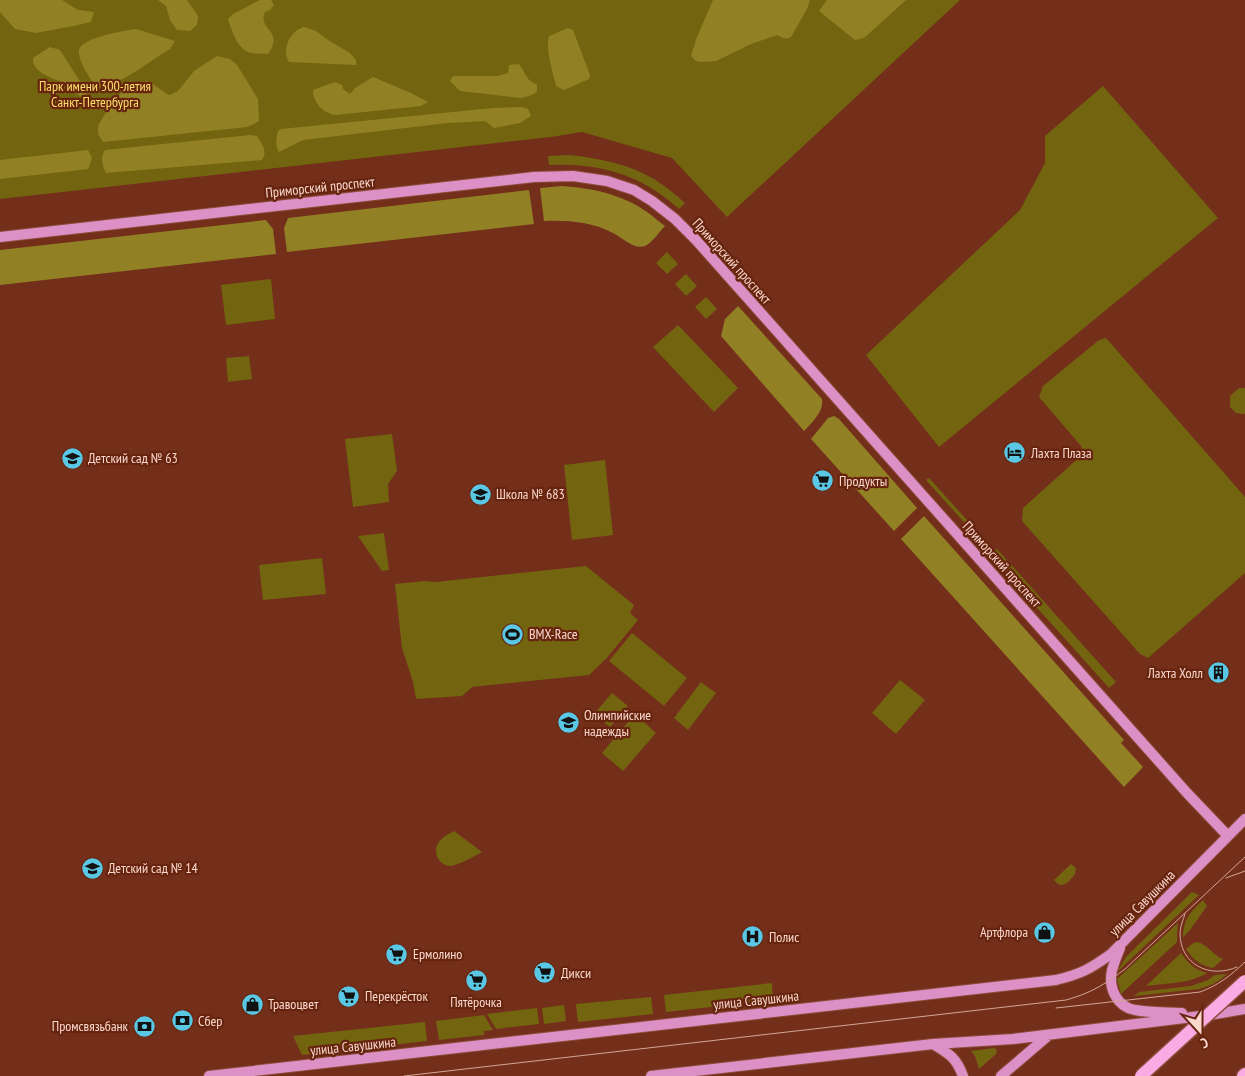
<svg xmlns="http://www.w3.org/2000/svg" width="1245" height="1076" viewBox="0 0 1245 1076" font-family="'PT Sans Narrow',sans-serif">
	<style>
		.green { fill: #73640f }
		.forest { fill: #928025 }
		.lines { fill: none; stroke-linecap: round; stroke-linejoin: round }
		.secondary-casing { stroke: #8b4d3a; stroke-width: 12 }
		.primary-casing { stroke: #8b4d3a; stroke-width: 15 }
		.secondary { stroke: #dc90c6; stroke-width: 10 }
		.primary { stroke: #faabe3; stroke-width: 12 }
		.tram { stroke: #d2a698; stroke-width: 1 }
		.primary-bridge-casing { stroke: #8b4d3a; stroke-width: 15; stroke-linecap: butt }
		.primary-bridge { stroke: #faabe3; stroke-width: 12 }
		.labels { text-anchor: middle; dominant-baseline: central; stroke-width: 4.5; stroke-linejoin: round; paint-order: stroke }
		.park-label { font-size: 14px; fill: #f9e06b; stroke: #67240e }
		.street-label { font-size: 14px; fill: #fad8ce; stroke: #67240e }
		.poi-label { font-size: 14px; fill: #fad8ce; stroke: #67240e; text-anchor: start }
	</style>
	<rect width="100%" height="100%" fill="#732f1a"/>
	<path class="green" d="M0 0H960L727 217 672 158 582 132 551 137 0 199Z
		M1103 86 1218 218 939 447 866 355 1020 210 1045 163V136Z
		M569 155C599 158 628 164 654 179 665 186 675 194 685 203L679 209C670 201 661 194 651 188 621 169 584 163 549 165L548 156Z
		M667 252 678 264 667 274 656 263Z
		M686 274 697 286 686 296 675 284Z
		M271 279 275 319 226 325 221 285Z
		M706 297 717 309 706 319 695 307Z
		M678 325 738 388 714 412 653 347Z
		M1106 338 1245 497V573L1148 658 1140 654 1022 521 1023 508 1083 454 1081 446 1039 397 1043 386 1099 340Z
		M249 356 252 379 228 382 226 358Z
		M1239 388H1245V414L1236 413 1230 407V396Z
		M392 434 397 471 388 484 389 502 353 507 345 439Z
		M605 460 613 535 572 540 564 465Z
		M929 478 995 551 997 549 1116 682 1109 688 988 553 990 551 926 480Z
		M384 533 389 570 382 571 358 536Z
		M322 558 326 594 263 600 259 565Z
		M586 566 634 605 630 613 638 620 606 659 589 675 472 687 462 696 416 699 413 682 402 648 395 584 425 581 436 582Z
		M632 633 687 678 664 706 609 661Z
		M900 680 925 700 896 734 872 713Z
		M701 682 716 693 688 730 674 718Z
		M612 693 628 706 610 727 594 714Z
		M635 714 656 733 623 771 602 753Z
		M454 831 482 852C475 856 457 866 450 866 438 865 432 851 439 842 442 837 449 834 454 831Z
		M1071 864 1076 868 1075 874C1069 881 1063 891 1054 880Z
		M1192 892 1199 895 1117 972 1126 957Z
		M1203 900 1207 906 1190 930 1183 937C1184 918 1190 913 1203 900Z
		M1178 923 1177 934V942L1121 994 1117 979Z
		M1196 942C1207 943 1211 954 1223 959L1213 968C1200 966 1193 959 1186 949L1192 944Z
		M1181 953C1190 965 1194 969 1207 973 1189 984 1167 983 1146 986Z
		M1227 974 1220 980 1211 985 1199 989 1134 996 1139 992 1191 986 1208 980 1215 975Z
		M772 983 773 1000 666 1012 664 995Z
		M651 997 653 1014 578 1022 576 1004Z
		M564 1005 566 1021 544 1024 542 1008Z
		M537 1008 539 1024 496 1029 487 1014Z
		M484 1015 493 1030 484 1031V1035L439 1040 436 1021Z
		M425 1022 427 1041 302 1055 293 1036Z
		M994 1048 996 1049 997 1051 996 1054 979 1069 975 1056 971 1051Z"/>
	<path class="forest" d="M0 0H62L78 10 94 12 91 22 73 26 36 33 15 29 0 12Z
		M158 0H187L198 16 197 25 190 31 177 30 170 20 166 6Z
		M260 0H271L274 5 270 10 265 12C257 31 285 29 268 54 263 53 256 54 251 53 237 49 232 31 228 19L233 14Z
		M713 0H810L807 9 791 37C785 40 782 38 777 35L751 44 716 61 700 62 696 61 691 56 697 37Z
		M827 0H906L864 38 855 40 819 11Z
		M304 27 316 31 328 40 350 53 356 60V65L289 62C281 49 290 31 304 27Z
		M568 28 573 30 590 75 589 79 564 90 556 86C553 72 545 49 549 36Z
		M136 29 175 41 170 49C146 63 125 83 97 88 91 80 77 60 79 50 82 37 124 31 136 29Z
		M50 47 60 50 86 91 88 96 87 101C79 96 72 89 65 84 55 78 31 73 33 58Z
		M217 56 230 59 237 65 258 99 259 121 254 124 247 127 103 142 98 134V128L99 124 108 109 122 92 147 81C157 85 160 91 170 95L178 91 194 71Z
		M519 64 529 80 537 85V92L532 95 522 98 460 91 450 81 453 76H498L508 73 509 65Z
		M373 77 411 93 428 102 421 106 336 115C323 114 313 102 313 90L335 82 342 85 343 89 350 94 355 88Z
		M522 107 528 109 531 116 520 123 494 128 485 121 448 123 303 140 279 152C275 145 276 139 278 131L281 129 493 108Z
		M250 135 257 136C262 144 268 151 262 160L106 173C102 165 100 158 105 150Z
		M88 150 92 158 88 169 0 179V160Z
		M562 186C591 188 622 194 647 212 653 216 659 222 665 226 659 232 652 243 645 246 634 250 623 238 613 233 592 222 568 220 544 221L540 188Z
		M529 190 534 224 287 252 284 228 288 218Z
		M266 220 273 229 276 254 0 285V250Z
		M738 306 822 399C824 412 812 422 804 431L721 336 725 319Z
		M834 416 839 419 917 508 894 531 811 439 828 418Z
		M924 516 1124 740 1121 743 1143 767 1124 787 901 539Z"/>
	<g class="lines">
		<defs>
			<path id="secondary" d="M0 237 534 177 573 176 607 181 634 190 652 201 675 219 696 240 1187 793 1228 836
				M1120 948C1117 955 1114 963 1112 970 1108 988 1117 1007 1135 1010 1150 1013 1167 1012 1182 1013
				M933 1044C949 1054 956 1057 963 1076
				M209 1076 1056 980C1081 974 1090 969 1111 954L1245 819
				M651 1076 933 1044 1013 1039 1209 1015 1245 1009
				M1001 1076 1049 1035"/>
			<path id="primary" d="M1243 1076 1245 1074"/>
		</defs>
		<use href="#secondary" class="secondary-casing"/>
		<use href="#primary" class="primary-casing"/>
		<use href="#secondary" class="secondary"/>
		<use href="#primary" class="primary"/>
		<path class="tram" d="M1226 878 1245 871
			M1185 914C1183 920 1180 927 1180 933 1180 965 1210 979 1237 967
			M1056 1008 1200 992C1219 985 1230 976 1245 962
			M404 1076 1066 1000C1091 993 1104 985 1125 969L1245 857"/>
		<defs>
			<path id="primary-bridge" d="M1141 1076 1245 981"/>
		</defs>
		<use href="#primary-bridge" class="primary-bridge-casing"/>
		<use href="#primary-bridge" class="primary-bridge"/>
	</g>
	<defs>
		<symbol id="hotel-disc" viewBox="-11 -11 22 22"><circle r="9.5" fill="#5ac8e5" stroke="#67240e"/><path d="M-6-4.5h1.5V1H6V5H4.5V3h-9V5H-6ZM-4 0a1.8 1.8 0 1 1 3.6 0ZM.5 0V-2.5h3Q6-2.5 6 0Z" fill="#111"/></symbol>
		<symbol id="school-disc" viewBox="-11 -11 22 22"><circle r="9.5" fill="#5ac8e5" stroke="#67240e"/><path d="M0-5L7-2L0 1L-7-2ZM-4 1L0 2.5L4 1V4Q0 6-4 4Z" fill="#111"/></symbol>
		<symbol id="supermarket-disc" viewBox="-11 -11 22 22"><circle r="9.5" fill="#5ac8e5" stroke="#67240e"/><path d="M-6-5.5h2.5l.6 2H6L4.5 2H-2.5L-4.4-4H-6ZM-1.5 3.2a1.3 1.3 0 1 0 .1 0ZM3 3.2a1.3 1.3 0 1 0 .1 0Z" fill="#111"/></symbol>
		<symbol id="stadium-disc" viewBox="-11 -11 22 22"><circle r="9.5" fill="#5ac8e5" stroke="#67240e"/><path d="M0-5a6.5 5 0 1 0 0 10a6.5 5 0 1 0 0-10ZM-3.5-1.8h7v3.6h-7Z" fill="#111"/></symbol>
		<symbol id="building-disc" viewBox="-11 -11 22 22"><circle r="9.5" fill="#5ac8e5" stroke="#67240e"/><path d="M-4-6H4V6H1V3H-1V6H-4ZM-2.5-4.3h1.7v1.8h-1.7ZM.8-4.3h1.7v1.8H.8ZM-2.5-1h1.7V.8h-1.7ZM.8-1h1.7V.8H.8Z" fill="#111"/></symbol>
		<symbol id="shop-disc" viewBox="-11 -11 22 22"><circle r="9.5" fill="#5ac8e5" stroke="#67240e"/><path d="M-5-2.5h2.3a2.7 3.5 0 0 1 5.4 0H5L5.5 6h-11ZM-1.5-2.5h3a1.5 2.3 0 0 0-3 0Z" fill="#111"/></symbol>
		<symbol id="hospital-disc" viewBox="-11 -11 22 22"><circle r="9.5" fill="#5ac8e5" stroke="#67240e"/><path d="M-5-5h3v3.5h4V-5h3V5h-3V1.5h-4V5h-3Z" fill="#111"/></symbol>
		<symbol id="bank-disc" viewBox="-11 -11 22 22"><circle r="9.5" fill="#5ac8e5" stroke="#67240e"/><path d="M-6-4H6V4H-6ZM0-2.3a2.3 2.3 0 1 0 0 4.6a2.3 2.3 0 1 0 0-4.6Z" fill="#111"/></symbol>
	</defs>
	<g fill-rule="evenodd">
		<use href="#hotel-disc" x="1002" y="440" width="25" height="25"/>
		<use href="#school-disc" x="60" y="446" width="25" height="25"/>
		<use href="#supermarket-disc" x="810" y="468" width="25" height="25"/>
		<use href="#school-disc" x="468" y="482" width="25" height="25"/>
		<use href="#stadium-disc" x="500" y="622" width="25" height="25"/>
		<use href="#building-disc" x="1206" y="660" width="25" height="25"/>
		<use href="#school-disc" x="556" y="710" width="25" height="25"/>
		<use href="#school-disc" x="80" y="856" width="25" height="25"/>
		<use href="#shop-disc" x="1032" y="920" width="25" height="25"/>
		<use href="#hospital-disc" x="740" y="924" width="25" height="25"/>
		<use href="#supermarket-disc" x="384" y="942" width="25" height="25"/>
		<use href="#supermarket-disc" x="532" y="960" width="25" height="25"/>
		<use href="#supermarket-disc" x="464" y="968" width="25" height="25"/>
		<use href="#supermarket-disc" x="336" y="984" width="25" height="25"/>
		<use href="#shop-disc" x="240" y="992" width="25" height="25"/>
		<use href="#bank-disc" x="170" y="1008" width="25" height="25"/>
		<use href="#bank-disc" x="132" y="1014" width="25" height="25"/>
	</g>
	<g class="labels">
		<g class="park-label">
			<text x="95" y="86">Парк имени 300-летия<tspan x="95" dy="16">Санкт-Петербурга</tspan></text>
		</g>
		<g class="street-label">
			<text transform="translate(320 187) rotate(-6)">Приморский проспект</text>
			<text transform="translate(732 261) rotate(48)">Приморский проспект</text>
			<text transform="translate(1002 564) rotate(48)">Приморский проспект</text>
			<text transform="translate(1142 903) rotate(-45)">улица Савушкина</text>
			<text transform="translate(756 1000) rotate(-6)">улица Савушкина</text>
			<text transform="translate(353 1046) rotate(-6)">улица Савушкина</text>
		</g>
		<g class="poi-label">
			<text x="1031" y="453">Лахта Плаза</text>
			<text x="88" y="458">Детский сад № 63</text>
			<text x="839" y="481">Продукты</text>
			<text x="496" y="494">Школа № 683</text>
			<text x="529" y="634">BMX-Race</text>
			<text x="1203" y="673" text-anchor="end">Лахта Холл</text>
			<text x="584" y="715">Олимпийские<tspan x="584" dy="16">надежды</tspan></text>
			<text x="108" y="868">Детский сад № 14</text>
			<text x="1028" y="932" text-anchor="end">Артфлора</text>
			<text x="769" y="937">Полис</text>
			<text x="413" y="954">Ермолино</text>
			<text x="561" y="973">Дикси</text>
			<text x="365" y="996">Перекрёсток</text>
			<text x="476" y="1002" text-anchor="middle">Пятёрочка</text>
			<text x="268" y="1004">Травоцвет</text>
			<text x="198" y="1021">Сбер</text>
			<text x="128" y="1026" text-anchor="end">Промсвязьбанк</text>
		</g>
	</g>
	<g transform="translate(1200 1031) rotate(159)" stroke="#67240e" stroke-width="4" paint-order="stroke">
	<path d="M0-4L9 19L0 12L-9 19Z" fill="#fad8ce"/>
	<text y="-8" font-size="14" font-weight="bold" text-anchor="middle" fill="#fad8ce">С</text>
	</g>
</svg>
